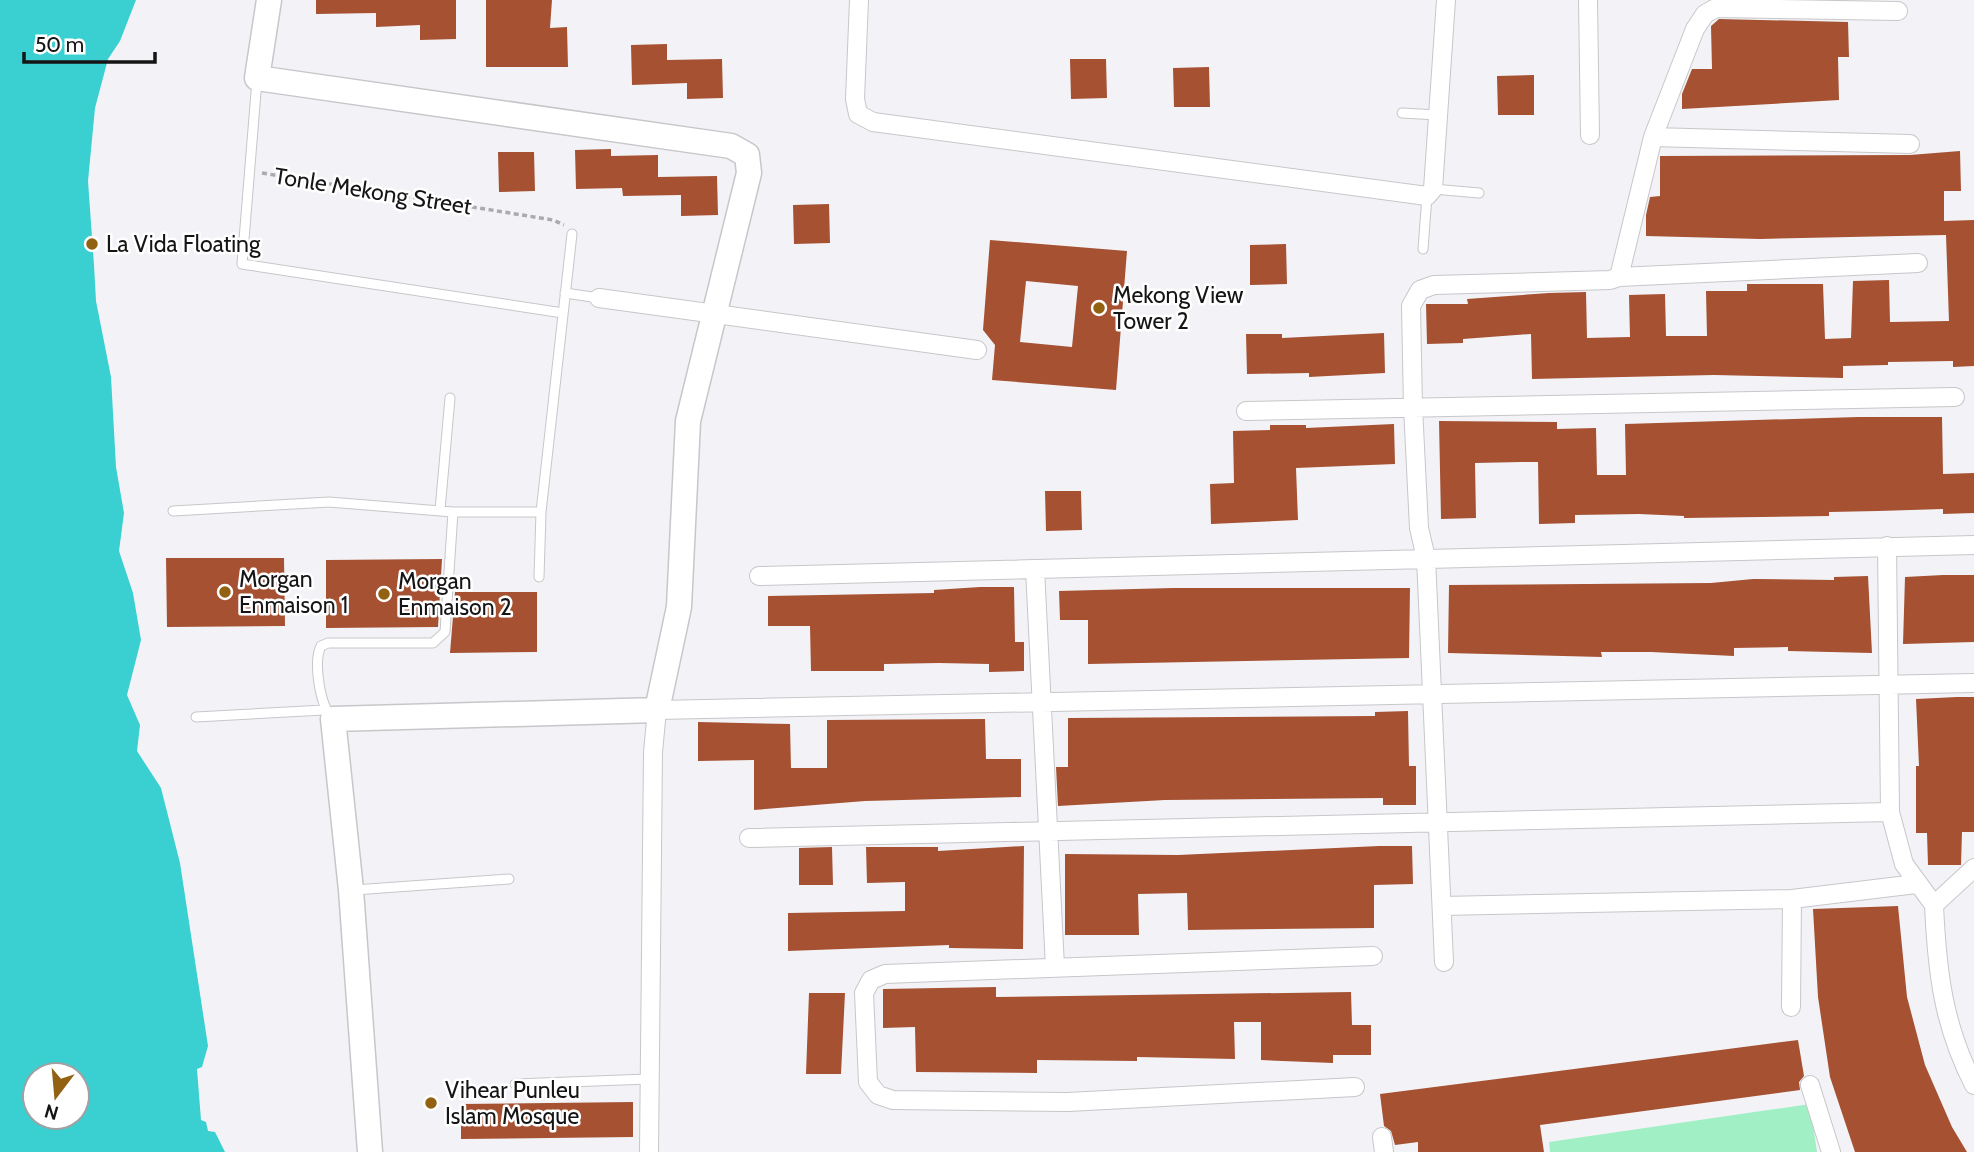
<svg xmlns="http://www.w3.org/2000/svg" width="1974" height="1152" viewBox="0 0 1974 1152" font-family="Cabin,sans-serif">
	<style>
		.green { fill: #a1efc5 }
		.water { fill: #3acfd1; fill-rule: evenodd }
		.building { fill: #a55132; fill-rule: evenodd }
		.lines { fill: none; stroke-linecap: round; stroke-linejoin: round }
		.lane-casing { stroke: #c7c7ca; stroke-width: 11 }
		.street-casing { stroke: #c7c7ca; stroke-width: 20 }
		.secondary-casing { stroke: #c7c7ca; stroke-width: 27 }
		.path { stroke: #ababae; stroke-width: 3.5; stroke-dasharray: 5 3.5; stroke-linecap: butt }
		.lane { stroke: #fff; stroke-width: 9 }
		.street { stroke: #fff; stroke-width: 18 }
		.secondary { stroke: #fff; stroke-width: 24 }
		.poi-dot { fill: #926111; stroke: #fff; stroke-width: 2.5 }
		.labels { text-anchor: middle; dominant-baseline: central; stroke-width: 5; stroke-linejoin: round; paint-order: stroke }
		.street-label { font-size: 23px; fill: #151516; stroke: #fff }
		.poi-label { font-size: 23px; fill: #151516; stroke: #fff; text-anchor: start }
	</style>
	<rect width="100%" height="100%" fill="#f3f3f7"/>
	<path class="green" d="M1810 1104 1817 1152H1550L1549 1142Z"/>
	<path class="water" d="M0 0H136L120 41 108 59 95 108 88 181 94 265 96 301 111 377 116 467 124 513 119 551 133 593 141 640 127 695 140 725 137 751 161 788 180 863 208 1046 202 1067 197 1069 201 1120 206 1122 208 1131 215 1132 225 1152H0ZM35 1075H77V1117H35Z"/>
	<path class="building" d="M316 0H456V39L420 40V25L376 27V13L316 14Z
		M486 0H552L550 28 567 27 568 67H486Z
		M1719 19 1848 22 1849 57H1838L1839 100 1682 109V94L1692 69H1712L1711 26Z
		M667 44V60L722 59 723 98 687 99V83L632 85 631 45Z
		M1070 59H1106L1107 98 1071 99Z
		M1209 67 1210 107H1174L1173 68Z
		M1534 75V115H1498L1497 76Z
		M611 149V156L658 155V177L717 176 718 215 681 216V195L623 196 622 188 576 189 575 150Z
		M1960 151 1961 191H1944V221L1974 220V366L1953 367V361L1888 362V365L1843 366V378L1714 375 1532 379 1531 334 1463 339V343L1427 344 1426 304H1468L1467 299 1549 293 1586 292 1587 338 1630 337 1629 295 1665 294 1666 336H1707L1706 291H1747V284H1823L1825 339 1851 338 1853 281 1889 280 1890 322 1949 321 1946 235 1760 239 1646 236V215L1650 197 1660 196V156L1910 155Z
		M498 152H534L535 191 499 192Z
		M829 204 830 243 794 244 793 205Z
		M990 240 1127 251 1116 390 992 380 995 345 983 330ZM1026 281 1078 286 1072 347 1020 342Z
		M1286 244 1287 284 1250 285V245Z
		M1384 333 1385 373 1309 377V373L1247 374 1246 334H1282V338Z
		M1858 417H1942L1943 474 1974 473V513L1943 514V509L1878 511 1829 512V516L1684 518V516L1639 514 1575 515V523L1539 524 1538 462H1522L1475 463 1476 518 1441 519 1439 421 1557 422V429L1596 428 1597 475H1626L1625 424Z
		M1394 424 1395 464 1296 468 1298 520 1211 524 1210 484 1234 483 1233 431 1270 430V425H1306V428Z
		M1045 491H1081L1082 530 1046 531Z
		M166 558H284L285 626 167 627Z
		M442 559 438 627 326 628V560Z
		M1943 575H1974V642L1903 644 1905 577Z
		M1868 576 1872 653 1788 651V647L1734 648V656L1651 652H1601L1602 657 1448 653 1449 585 1711 583 1753 579 1834 580V577Z
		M980 587H1014L1015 642H1024V671L989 672V664L939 663 884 664V671H811L810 626H768V596L934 593V590Z
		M1173 588H1410L1409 658 1088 664V620H1060L1059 591Z
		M455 592H537V652L450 653Z
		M1957 697H1974V832H1962L1961 865H1928L1927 833H1916V766H1919L1916 699Z
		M1408 711 1409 766H1416V805H1383V798L1165 800 1058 806 1056 767H1068V718L1375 716V712Z
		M985 719 986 759H1021V797L865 801 754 810V760L698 761V722L790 724 791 768H827V720Z
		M1024 846 1023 949 949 948V945L788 951V913L905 911V882L867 883 866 847H938V851Z
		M1379 846H1412L1413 884 1374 885V928L1188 930 1187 893 1138 894 1139 935H1065V854L1178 855Z
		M832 847 833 885H799V848Z
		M1898 906 1907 997 1925 1065 1952 1127 1967 1152H1855L1830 1077 1818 997 1813 909Z
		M996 987V997L1351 992 1352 1025H1371V1055H1333V1063L1261 1060V1022H1234L1235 1059 1137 1057V1061L1037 1060V1073L916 1072 915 1027 883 1028V989Z
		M809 993H845L841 1074H806Z
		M1798 1040 1804 1076 1799 1082 1800 1090 1540 1125 1544 1152H1418V1142L1395 1145 1391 1131 1384 1126 1380 1094Z
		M633 1102V1137L461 1139V1104Z"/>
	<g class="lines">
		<defs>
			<path id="lane" d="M257 80 242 264 563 313
				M1402 113 1438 115
				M1433 189 1479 193
				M1423 249 1427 196
				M565 293 599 298
				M440 510 450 398
				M173 511 329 502 453 512H541
				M539 577 541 512 572 234
				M196 717 324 710
				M332 717C320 706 313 662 321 646L328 643H433L445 632 453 512
				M354 890 509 879
				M515 1084 648 1079"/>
			<path id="street" d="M859 0 855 99 858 114 873 122 1427 196 1433 189 1446 0
				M1588 0 1590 135
				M1653 137 1910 144
				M1619 277 1653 137 1695 29 1705 14 1716 8 1898 11
				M599 298 977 350
				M1246 411 1955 397
				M1887 546 1890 812 1904 864 1934 905 1974 868
				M1035 569 1055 967
				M759 576 1974 545
				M749 838 1890 812
				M1934 905C1937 971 1943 1025 1974 1085
				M1442 906 1792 899 1916 884
				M1444 962 1426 558 1419 528 1413 407 1411 306 1420 290 1434 285 1610 280 1619 277 1918 263
				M1791 1007 1792 899
				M1810 1085 1831 1152
				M1355 1087 1068 1102 893 1100 878 1095 868 1082 864 993 871 980 885 974 1373 956
				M1382 1137 1384 1152
				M649 1152 653 752 657 710 1974 683"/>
			<path id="secondary" d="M269 0 257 78 731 146 747 155 749 173 688 421 679 607 657 710 333 719 351 890 370 1152"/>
		</defs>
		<use href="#lane" class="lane-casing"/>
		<use href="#street" class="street-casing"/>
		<use href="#secondary" class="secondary-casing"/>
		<path class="path" d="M262 173 553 220 564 225"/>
		<use href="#lane" class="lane"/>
		<use href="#street" class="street"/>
		<use href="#secondary" class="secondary"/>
	</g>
	<g class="poi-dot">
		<circle cx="92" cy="244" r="7"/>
		<circle cx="1099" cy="308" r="7"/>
		<circle cx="225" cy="592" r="7"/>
		<circle cx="384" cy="594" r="7"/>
		<circle cx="431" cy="1103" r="7"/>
	</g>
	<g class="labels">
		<g class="street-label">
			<text transform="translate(373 191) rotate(9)">Tonle Mekong Street</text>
		</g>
		<g class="poi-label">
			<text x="106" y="244">La Vida Floating</text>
			<text x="1113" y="295">Mekong View<tspan x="1113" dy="26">Tower 2</tspan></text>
			<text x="239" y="579">Morgan<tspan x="239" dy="26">Enmaison 1</tspan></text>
			<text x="398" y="581">Morgan<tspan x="398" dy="26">Enmaison 2</tspan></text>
			<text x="445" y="1090">Vihear Punleu<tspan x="445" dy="26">Islam Mosque</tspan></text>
		</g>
	</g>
	<g transform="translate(56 1096) rotate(196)"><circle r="33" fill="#ffffff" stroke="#a1a1a2" stroke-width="2"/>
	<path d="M0-5L12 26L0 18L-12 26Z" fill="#926111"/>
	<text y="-10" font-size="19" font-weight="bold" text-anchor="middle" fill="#151516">N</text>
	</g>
	<path d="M24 52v10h131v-10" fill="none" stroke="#151516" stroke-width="3.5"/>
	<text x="35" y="52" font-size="21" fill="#151516" stroke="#ffffff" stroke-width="5" paint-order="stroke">50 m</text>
</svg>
